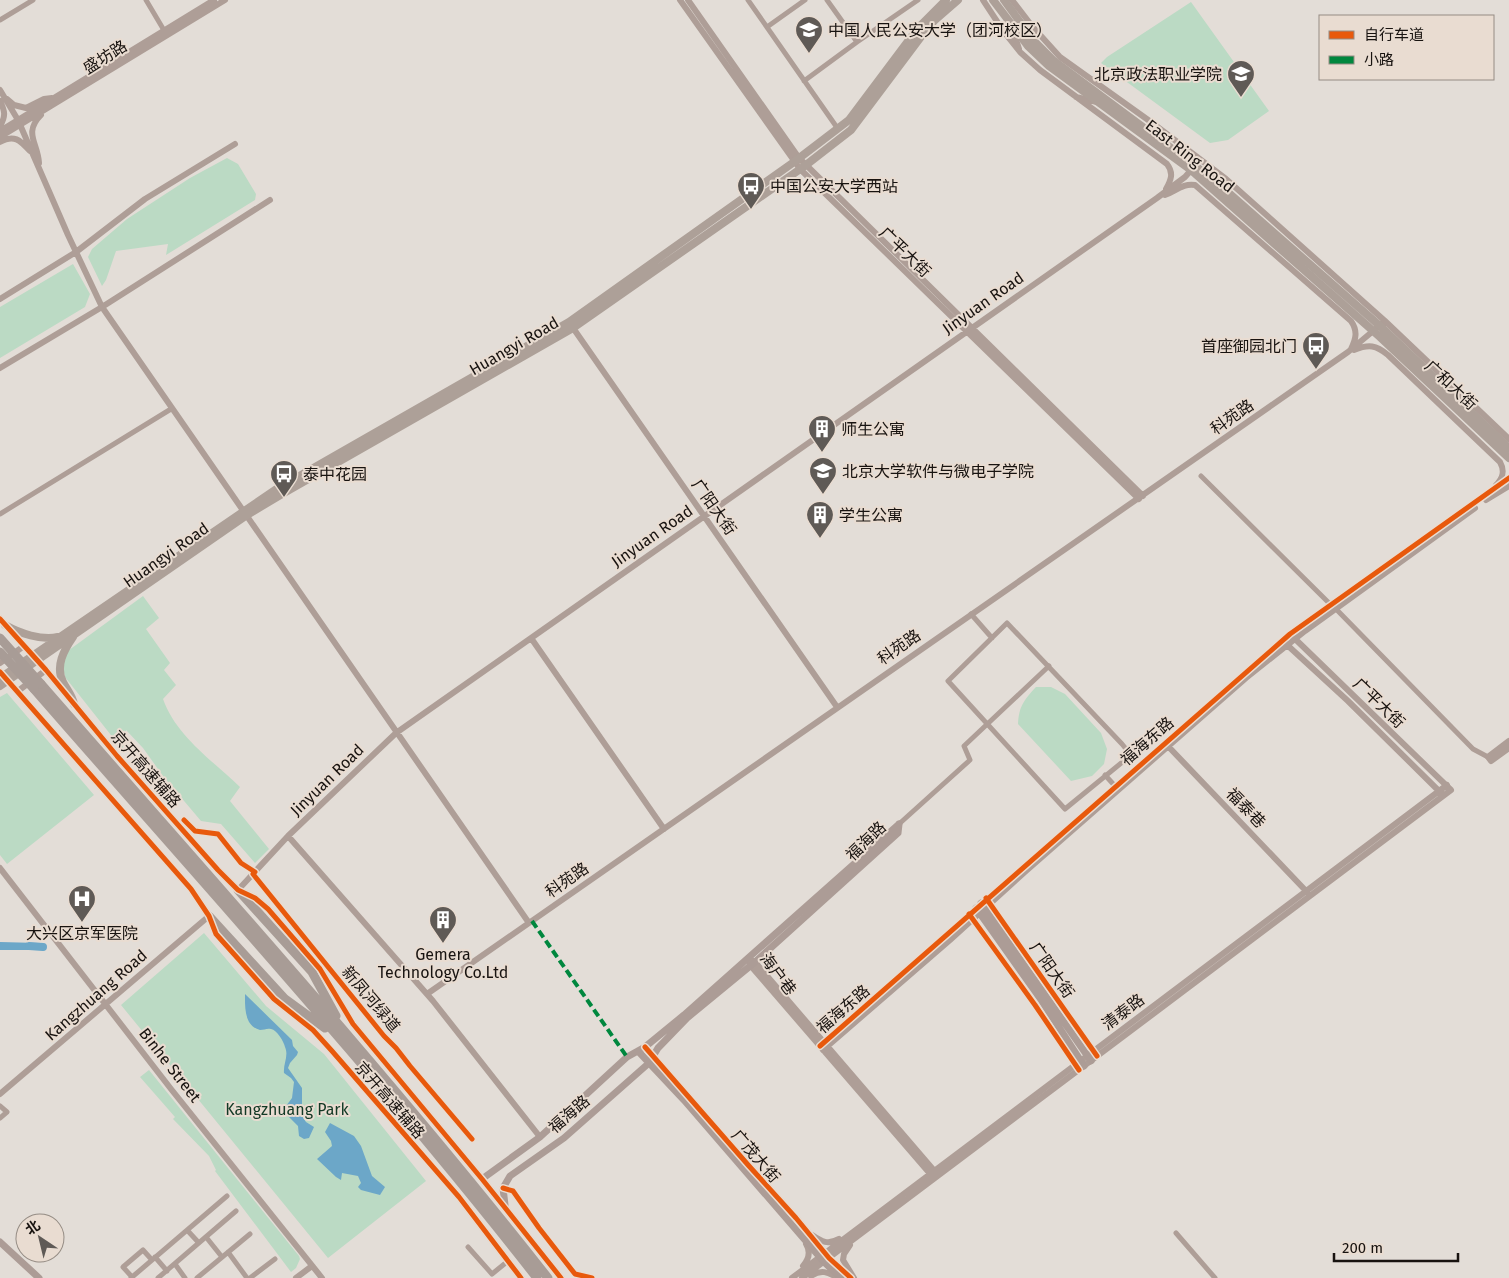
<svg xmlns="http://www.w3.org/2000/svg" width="1509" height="1278" viewBox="0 0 1509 1278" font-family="'Fira Sans','Noto Sans SC',sans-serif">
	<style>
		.green { fill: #bbdac4 }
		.water { fill: #6ca7c8 }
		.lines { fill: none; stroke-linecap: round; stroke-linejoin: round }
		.river { stroke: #6ca7c8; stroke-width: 8 }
		.minor { stroke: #ae9e97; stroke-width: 5 }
		.tertiary { stroke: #ae9e97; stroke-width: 6 }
		.secondary { stroke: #ac9c96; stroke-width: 7 }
		.primary { stroke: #ada098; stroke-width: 8 }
		.motorway { stroke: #a89c96; stroke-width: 9 }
		.motorway-bridge { stroke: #a89c96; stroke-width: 9 }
		.quiet { stroke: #00873e; stroke-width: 4; stroke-dasharray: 8 4; stroke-linecap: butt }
		.cycleway-casing { stroke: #e9dcd1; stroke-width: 8 }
		.cycleway { stroke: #e8590c; stroke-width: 5 }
		.labels { text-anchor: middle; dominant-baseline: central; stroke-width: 4; stroke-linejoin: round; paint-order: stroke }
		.poi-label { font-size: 16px; fill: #181310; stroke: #e9dcd1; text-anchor: start }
		.street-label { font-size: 16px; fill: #181310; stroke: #e9dcd1 }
		.park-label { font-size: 16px; fill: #123925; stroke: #e9dcd1 }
	</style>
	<rect width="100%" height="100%" fill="#e3ddd7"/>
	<path class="green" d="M1191 2 1269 111 1228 140 1210 143 1101 63 1107 57Z
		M227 158 238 164 256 194 255 200 166 255 168 244 116 251 106 280 102 286 88 257 92 249 127 219 190 178Z
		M73 264 90 294 85 307 0 358V307Z
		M143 596 159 618 146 629 170 663 164 670 176 685 163 699C176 736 213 761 240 787L230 801 269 849 255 863 221 824 201 821 163 776 143 748 126 730V740L122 749 65 677 62 662 65 653Z
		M1036 687H1051L1065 694 1101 733 1107 749 1104 764 1092 776 1071 781 1018 724C1019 706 1024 700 1036 687Z
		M7 693 94 795 7 864 0 855V697Z
		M204 933 266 1006 324 1054 426 1181 328 1258 121 1005Z
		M149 1070 299 1256 300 1259 296 1268 291 1272 215 1171 216 1170 209 1156 173 1119 175 1117 140 1077Z"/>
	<path class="water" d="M0 942 38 943 41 950H0Z
		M245 994 292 1040 293 1046 298 1052 297 1055 290 1063 288 1068 302 1088V1116L306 1122 314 1127 309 1138 304 1139 299 1136 298 1126 287 1115 286 1106 292 1098 294 1082 291 1078 284 1073C283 1064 289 1056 285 1047 284 1042 277 1030 271 1029 267 1028 264 1030 260 1030 244 1026 245 1007 245 994Z
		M330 1123 354 1136 361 1146 372 1176 385 1187 380 1195 361 1190 358 1187 361 1183 358 1176 342 1173 341 1180 336 1177 317 1159 332 1146 331 1141 325 1132Z"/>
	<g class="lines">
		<path class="river" d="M29 946 43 947"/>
		<path class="minor" d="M146 0 165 32
			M748 0 838 129
			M827 0 857 42
			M0 20 33 0
			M767 27 805 0
			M804 81 857 42 918 0
			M1201 476 1331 605
			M0 514 171 409
			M1336 609 1473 749 1488 757
			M971 614 992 638
			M1007 623 1122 744 1131 755 1065 809 948 681Z
			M1105 775 1115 786
			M899 824 970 760 964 746 1049 666
			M0 1106 7 1112 0 1118
			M187 1230 199 1243
			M1176 1233 1215 1278
			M206 1237 222 1257
			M468 1247 492 1274 508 1261
			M228 1252 247 1278
			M155 1257 167 1271
			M175 1264 185 1278
			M132 1277 123 1267 143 1250 152 1260
			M131 1278 227 1196
			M158 1278 236 1211
			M197 1278 250 1234
			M250 1278 275 1259"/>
		<path class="tertiary" d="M680 0 800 169 1139 499
			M688 0 799 158 1143 496
			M983 0 1004 32 1020 52 1040 70 1167 164C1174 173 1171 180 1166 189
			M1012 0 1032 26 1060 57 1151 122 1226 179 1385 321 1509 439
			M1012 27 1019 49
			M0 90 18 120 68 235 102 307 529 923
			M1076 97 1097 102
			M7 99 14 105 26 108 44 99 52 98
			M0 101C5 111 6 116 0 126
			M0 131 214 0
			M0 137 225 0
			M0 142C14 134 20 140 30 151
			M39 163C38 143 23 133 41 115
			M1165 195C1176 191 1183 183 1195 185L1351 321C1358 331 1356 339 1351 349
			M0 299 76 252 145 199 235 144
			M571 325 837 707
			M1354 350C1369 344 1376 345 1388 355L1500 462C1505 471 1503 478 1496 485
			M0 368 102 307 270 200
			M1486 500 1509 486
			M531 638 664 829
			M1285 643 1348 701 1442 794
			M0 663 24 646
			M18 691 46 670
			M1509 741 1488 757 1491 761 1509 748
			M1165 743 1307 892
			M288 836 433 1001 540 1137
			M0 868 171 1089 322 1278
			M238 890 288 836 396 733 1157 198 1185 177 1200 160
			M748 958 755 962 937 1174
			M749 961 750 965 932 1176
			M427 994 1348 352 1385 321
			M820 1046 1290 634 1509 478
			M823 1050 950 940 1027 870 1246 678 1305 631 1475 508
			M0 1094 209 916
			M812 1235C822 1242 828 1245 839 1239
			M850 1245 844 1254 843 1260 854 1278
			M803 1266C809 1259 811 1252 806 1244
			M811 1276C821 1269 828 1272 838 1278
			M296 1278 312 1266
			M792 1278 1447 785
			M802 1278 1451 790 1290 634"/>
		<path class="secondary" d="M0 619 46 670 117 756 218 870 238 890 255 898 268 909 320 969 353 1024 482 1179 561 1278
			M0 672 191 889 209 916 216 934 274 999 313 1030 332 1051 459 1197 521 1278
			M981 903 1091 1061
			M976 908 1042 1001 1084 1066
			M645 1047 749 1166 796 1218 829 1258 851 1278
			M638 1051 684 1100 824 1262 841 1278
			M482 1179 540 1137 627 1057 645 1047 684 1015 899 824
			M505 1205 503 1188 510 1176 564 1138 649 1063 658 1048 687 1018 755 962 898 833 899 824
			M0 1242 39 1278"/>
		<path class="primary" d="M993 0 1028 46 1049 66 1191 170 1380 337 1509 458
			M1004 0 1034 41 1054 61 1214 180 1380 326 1509 448
			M5 625C19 633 42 641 58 637
			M73 637C64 650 55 666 63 682 67 690 72 695 74 704
			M0 678 275 490 569 322 794 162 849 120 918 28 946 0
			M0 686 247 515 282 494 573 328 806 165 851 130 923 34 935 20 958 0"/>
		<path class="motorway" d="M41 684C212 880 387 1073 548 1278
			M34 689C204 884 378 1075 537 1278
			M238 890 312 972 336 1016
			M209 916 285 999 325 1028"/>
		<path class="motorway-bridge" d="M0 638 41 684
			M0 652 34 689"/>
		<path class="quiet" d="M532 921 627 1057"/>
		<defs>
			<path id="cycleway" d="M0 619 46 670 117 756 218 870 238 890 255 898 268 909 320 969 353 1024 482 1179 561 1278
				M0 672 191 889 209 916 216 934 274 999 313 1030 332 1051 459 1197 521 1278
				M184 820 195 831 218 834 241 863 255 872
				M253 874 384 1036 396 1048 410 1066 472 1139
				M986 898 1097 1056
				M969 914 1035 1005 1079 1070
				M820 1046 1290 634 1509 478
				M645 1047 749 1166 796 1218 829 1258 851 1278
				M503 1188 513 1191 539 1228 575 1274 592 1278"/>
		</defs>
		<use href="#cycleway" class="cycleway-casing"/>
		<use href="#cycleway" class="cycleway"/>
	</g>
	<defs>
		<symbol id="university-pin" viewBox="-11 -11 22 30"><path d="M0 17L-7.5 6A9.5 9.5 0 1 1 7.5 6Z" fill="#5f5a56" stroke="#e9dcd1"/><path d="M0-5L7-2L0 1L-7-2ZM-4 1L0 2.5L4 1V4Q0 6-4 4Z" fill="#fff"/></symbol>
		<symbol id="bus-pin" viewBox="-11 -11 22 30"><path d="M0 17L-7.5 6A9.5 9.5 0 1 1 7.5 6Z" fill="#5f5a56" stroke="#e9dcd1"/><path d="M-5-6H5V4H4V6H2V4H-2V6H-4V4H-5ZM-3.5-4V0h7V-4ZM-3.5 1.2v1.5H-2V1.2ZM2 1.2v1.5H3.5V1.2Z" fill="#fff"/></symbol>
		<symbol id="building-pin" viewBox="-11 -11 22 30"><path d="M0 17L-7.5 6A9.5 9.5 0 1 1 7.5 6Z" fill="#5f5a56" stroke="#e9dcd1"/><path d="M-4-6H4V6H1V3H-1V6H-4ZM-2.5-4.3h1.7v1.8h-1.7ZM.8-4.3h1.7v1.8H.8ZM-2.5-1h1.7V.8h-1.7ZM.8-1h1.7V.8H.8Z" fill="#fff"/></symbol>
		<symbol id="hospital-pin" viewBox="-11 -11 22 30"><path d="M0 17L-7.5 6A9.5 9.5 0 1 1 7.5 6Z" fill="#5f5a56" stroke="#e9dcd1"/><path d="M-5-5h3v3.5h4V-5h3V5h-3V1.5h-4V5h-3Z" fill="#fff"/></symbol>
	</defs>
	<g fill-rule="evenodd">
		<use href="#university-pin" x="793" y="14" width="32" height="43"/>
		<use href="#university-pin" x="1225" y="58" width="32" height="43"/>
		<use href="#bus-pin" x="735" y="170" width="32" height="43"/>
		<use href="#bus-pin" x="1300" y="330" width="32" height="43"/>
		<use href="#building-pin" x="806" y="413" width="32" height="43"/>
		<use href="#university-pin" x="807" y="455" width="32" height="43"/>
		<use href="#bus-pin" x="268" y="458" width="32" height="43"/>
		<use href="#building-pin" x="804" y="499" width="32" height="43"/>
		<use href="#hospital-pin" x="66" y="883" width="32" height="43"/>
		<use href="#building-pin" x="427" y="904" width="32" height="43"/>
	</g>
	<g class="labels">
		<g class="poi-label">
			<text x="828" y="30">中国人民公安大学（团河校区）</text>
			<text x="1222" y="74" text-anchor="end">北京政法职业学院</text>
			<text x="770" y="186">中国公安大学西站</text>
			<text x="1297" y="346" text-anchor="end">首座御园北门</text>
			<text x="841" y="429">师生公寓</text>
			<text x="842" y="471">北京大学软件与微电子学院</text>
			<text x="303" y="474">泰中花园</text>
			<text x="839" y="515">学生公寓</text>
			<text x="82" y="933" text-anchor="middle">大兴区京军医院</text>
			<text x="443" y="954" text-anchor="middle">Gemera<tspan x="443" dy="18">Technology Co.Ltd</tspan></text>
		</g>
		<g class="street-label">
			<text transform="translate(105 57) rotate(-32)">盛坊路</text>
			<text transform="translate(1190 156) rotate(38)">East Ring Road</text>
			<text transform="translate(905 252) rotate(44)">广平大街</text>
			<text transform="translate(983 303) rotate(-35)">Jinyuan Road</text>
			<text transform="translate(514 346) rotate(-30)">Huangyi Road</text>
			<text transform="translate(1451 385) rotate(43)">广和大街</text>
			<text transform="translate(1232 417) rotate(-35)">科苑路</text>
			<text transform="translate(714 507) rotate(55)">广阳大街</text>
			<text transform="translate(652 536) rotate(-35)">Jinyuan Road</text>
			<text transform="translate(166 555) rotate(-35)">Huangyi Road</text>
			<text transform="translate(899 647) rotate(-35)">科苑路</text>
			<text transform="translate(1379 703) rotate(44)">广平大街</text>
			<text transform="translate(1147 741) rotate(-41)">福海东路</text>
			<text transform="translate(146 769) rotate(49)">京开高速辅路</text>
			<text transform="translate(327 780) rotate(-44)">Jinyuan Road</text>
			<text transform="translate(1246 808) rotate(46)">福泰巷</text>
			<text transform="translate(866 841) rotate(-44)">福海路</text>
			<text transform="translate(567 880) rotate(-35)">科苑路</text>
			<text transform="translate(1052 970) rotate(55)">广阳大街</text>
			<text transform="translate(778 974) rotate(53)">海户巷</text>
			<text transform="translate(96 995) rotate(-41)">Kangzhuang Road</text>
			<text transform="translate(371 999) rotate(50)">新凤河绿道</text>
			<text transform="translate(843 1009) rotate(-41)">福海东路</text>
			<text transform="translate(1123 1012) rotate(-37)">清泰路</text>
			<text transform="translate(170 1065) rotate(52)">Binhe Street</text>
			<text transform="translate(390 1100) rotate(49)">京开高速辅路</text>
			<text transform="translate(569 1114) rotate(-41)">福海路</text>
			<text transform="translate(756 1156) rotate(49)">广茂大街</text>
		</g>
		<g class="park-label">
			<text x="287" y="1109">Kangzhuang Park</text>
		</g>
	</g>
	<rect x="1319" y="15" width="175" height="65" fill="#e9dcd1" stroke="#958c84"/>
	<rect x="1329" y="31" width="25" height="8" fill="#e8590c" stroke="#958c84"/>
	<text x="1364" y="40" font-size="15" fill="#181310">自行车道</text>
	<rect x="1329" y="56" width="25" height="8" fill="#00873e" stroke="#958c84"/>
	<text x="1364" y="65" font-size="15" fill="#181310">小路</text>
	<g transform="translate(40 1238) rotate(325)"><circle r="24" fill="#e9dcd1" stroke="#958c84"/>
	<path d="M0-4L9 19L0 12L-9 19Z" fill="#5f5a56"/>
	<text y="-8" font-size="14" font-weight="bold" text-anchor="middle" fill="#181310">北</text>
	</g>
	<path d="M1334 1253v8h124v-8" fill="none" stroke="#181310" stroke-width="2.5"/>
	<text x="1342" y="1253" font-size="15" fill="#181310" stroke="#e9dcd1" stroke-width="4" paint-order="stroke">200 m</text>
</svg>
